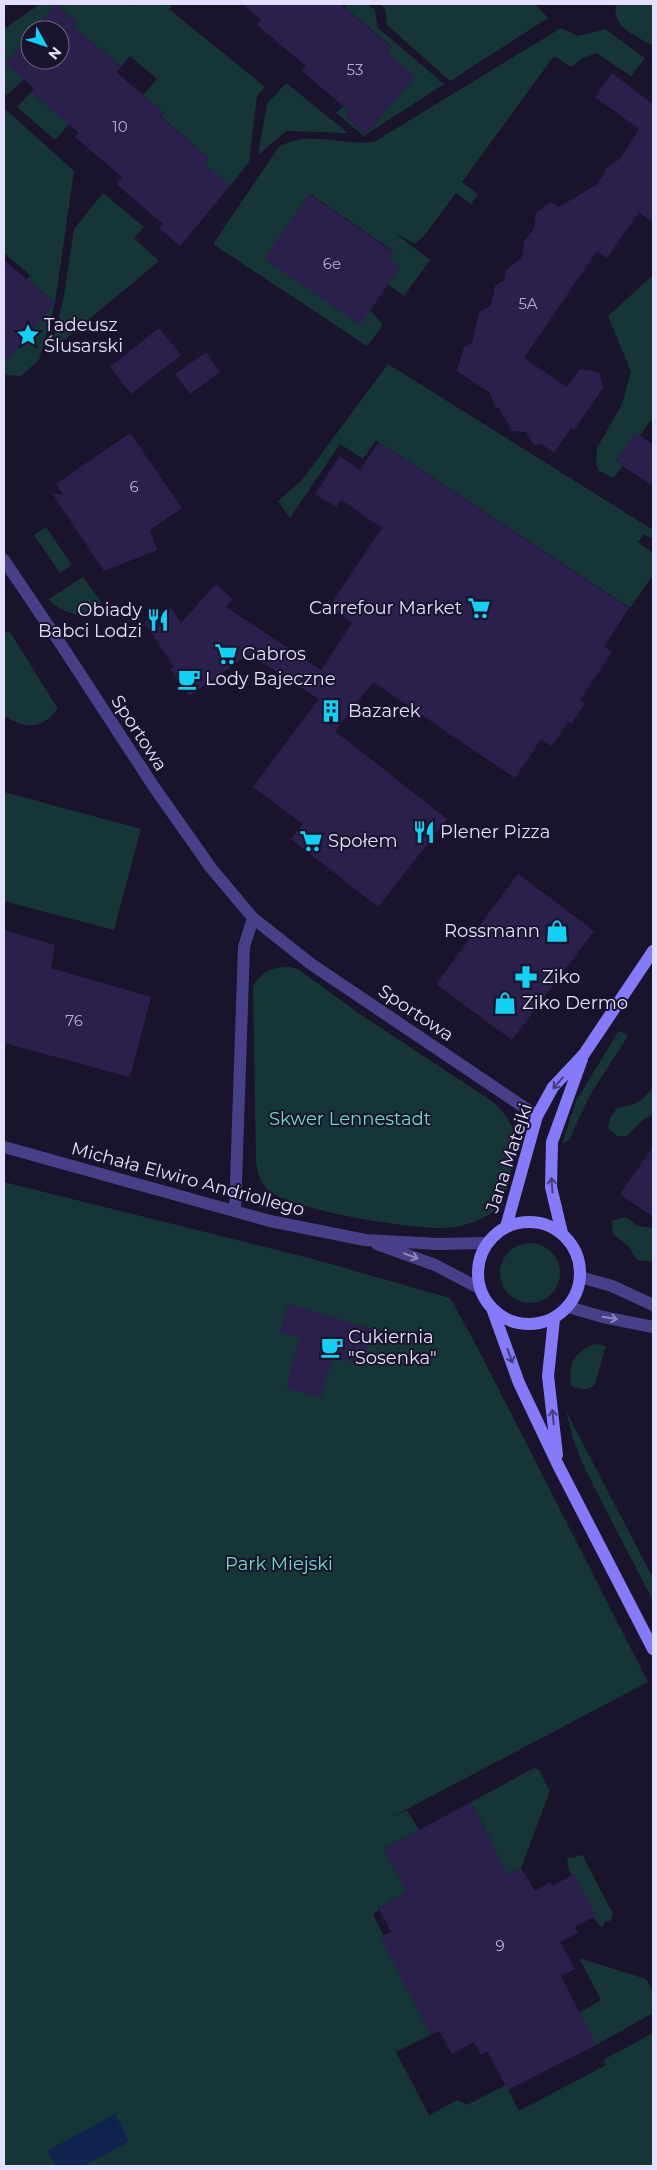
<svg xmlns="http://www.w3.org/2000/svg" width="657" height="2170" viewBox="0 0 657 2170" font-family="Montserrat,sans-serif">
	<style>
		.green { fill: #163536 }
		.water { fill: #10234e }
		.building { fill: #2b204c }
		.lines { fill: none; stroke-linecap: round; stroke-linejoin: round }
		.minor { stroke: #474089; stroke-width: 12 }
		.tertiary { stroke: #474089; stroke-width: 12 }
		.secondary { stroke: #857afa; stroke-width: 12 }
		.oneway { stroke: #443c7e }
		.oneway2 { stroke: #8e88be }
		.labels { text-anchor: middle; dominant-baseline: central; stroke-width: 4; stroke-linejoin: round; paint-order: stroke }
		.number-label { font-size: 15px; fill: #b6afd2 }
		.poi-label { font-size: 18px; fill: #e4dffe; stroke: #19132c; text-anchor: start }
		.street-label { font-size: 18px; fill: #e4dffe; stroke: #19132c }
		.park-label { font-size: 18px; fill: #6cddc8; stroke: #19132c }
	</style>
	<rect width="100%" height="100%" fill="#19132c"/>
	<path class="green" d="M40 4H132L135 6 138 4H173L169 9 265 87 257 96 249 162 230 186 204 164 209 158 161 117 164 113 143 95 157 79 130 56 121 67 74 27 77 22 56 4 34 30H30V35L6 64 24 79 7 95 4 92V29Z
		M347 4H367L375 10 378 28 444 84 364 136 336 113 343 106 349 111 345 116 366 134 414 77 387 53 392 47 344 7Z
		M379 4H535L548 18 450 81 387 25 385 9Z
		M616 4H653V46C636 35 611 28 616 4Z
		M561 28 578 36 605 29 645 58 631 76 596 53 581 59 571 67 554 56 462 182 478 194 471 204 456 193 424 236 415 244 396 234 430 260 404 296 388 284 400 267 388 259 393 251 310 194 265 259 370 310 383 325 367 346 213 244 278 148C305 129 342 146 374 142Z
		M286 83 348 133 286 131 258 155 267 104Z
		M31 92 69 124 55 140 17 107Z
		M4 108 74 171 55 303 39 360 21 376 8 375 4 372V363L55 303 27 279 30 275 4 253Z
		M103 193 144 227 134 238 159 261 50 352 64 296 74 229Z
		M653 275V423L650 421 640 435 636 433 616 461 623 466 613 478 599 471 596 464 597 448 622 404 631 372 608 316Z
		M388 364 653 530V539L644 534 638 542 653 553V575L630 608 376 440 363 459 340 444 290 518 278 501 302 480Z
		M46 527 72 565 60 573 34 535Z
		M83 577 102 603 82 616C71 614 55 609 49 599Z
		M10 632 58 709C41 730 26 729 4 716V633Z
		M4 792 141 829 114 930 4 901Z
		M290 967 298 969 357 1012 493 1102C516 1124 518 1137 512 1167 508 1185 506 1202 490 1214 478 1222 458 1228 443 1228 412 1229 285 1210 266 1188 259 1180 257 1170 256 1160L253 986C260 972 274 966 290 967Z
		M618 1032H622L628 1036 590 1095 569 1140 562 1144 576 1101Z
		M653 1086V1114L643 1120 627 1136H617L608 1128 610 1118 617 1108C635 1105 644 1101 653 1086Z
		M4 1182 313 1259 450 1298 473 1339 648 1682 388 1819 407 1810 419 1830 384 1849 407 1892 378 1908 379 1910 373 1914 431 2035 396 2052 429 2115 458 2100 467 2105 506 2085 519 2111 606 2065 603 2060 653 2033V2166H4Z
		M626 1217 638 1226 653 1228V1262L637 1260 629 1247 613 1234 612 1221Z
		M500 1273a30 30 0 1 1 60 0a30 30 0 1 1-60 0Z
		M597 1344 606 1346 595 1384C588 1392 580 1389 571 1386 567 1365 576 1348 597 1344Z
		M566 1411 653 1578V1601L586 1471 574 1442Z
		M534 1768 539 1770 550 1791 521 1868 499 1880 491 1841 471 1802Z
		M577 1855 583 1856 613 1914 610 1921H606L602 1928 593 1917 569 1870 567 1860 569 1857 574 1858Z
		M579 1958 646 1979 653 1992V2013L596 2045 579 2013 601 2000Z"/>
	<path class="water" d="M115 2114 129 2142 83 2166H56L47 2151Z"/>
	<path class="building" d="M56 4 77 22 74 27 121 67 116 72 164 113 160 117 209 158 204 164 230 186 180 246 159 228 163 224 116 184 122 177 75 137 79 133 31 92 34 88 6 64 30 35V60H60V30H34Z
		M242 4H340L392 48 387 53 415 76 366 134 345 116 349 111 302 71 306 66 257 25 261 20Z
		M612 73 653 104V223L639 212 607 258 597 251 524 358 567 387 580 369 599 372 603 388 574 430 571 428 554 453 541 444 534 445 526 432 512 431 499 408H496L490 393 457 371 464 347 472 343 479 312 491 306 495 286 504 280 506 270 522 258 524 241 534 229 536 213 550 202 559 207 596 185 605 173V169L620 159 639 129 595 97Z
		M309 194 393 252 388 259 400 267 360 325 264 259Z
		M4 260 55 303 4 364Z
		M159 328 181 355 131 394 110 367Z
		M206 352 220 372 190 394 175 374Z
		M636 432 653 445V486L616 462Z
		M130 433 182 508 150 530 157 550 104 571 52 493 63 495 56 484Z
		M379 442 629 608 604 647 612 652 580 700 585 704 571 724 568 722 552 746 541 739 515 778 373 682 335 731 447 819 378 907 291 839 303 824 253 787 319 699 249 654 189 696 170 669 174 667 144 622 170 606 181 623 216 584 233 599 226 607 321 670 352 623 329 607 382 528 341 500 336 507 315 494 340 456 360 470Z
		M518 874 594 931 512 1040 436 984Z
		M4 930 55 945 51 968 151 997 130 1077 4 1043Z
		M653 1147V1217L620 1194Z
		M288 1304 372 1329 362 1365 333 1357 321 1398 286 1388 300 1338 280 1332Z
		M471 1802 508 1875 521 1868 535 1891 550 1882 552 1886 574 1874 596 1916 575 1926 578 1933 560 1942 575 1969 561 1976 596 2045 508 2090 487 2051 481 2055 474 2042 452 2054 439 2031 431 2035 380 1937 391 1932 378 1908 407 1892 384 1849Z"/>
	<g class="lines">
		<path class="minor" d="M4 560 60 643 154 787 211 868 253 918 311 964 537 1116
			M235 1211 244 947 253 918"/>
		<path class="tertiary" d="M4 1147 270 1221 365 1240 438 1244 486 1243
			M377 1244 435 1265 479 1288
			M580 1277 612 1286 653 1305
			M568 1307 603 1317 653 1327"/>
		<path class="secondary" d="M478 1273a51 51 0 1 1 102 0a51 51 0 1 1-102 0Z
			M506 1227 537 1116 553 1087 584 1054 653 951
			M562 1233 551 1187 552 1142 582 1059
			M493 1311 519 1383 558 1465 653 1649
			M554 1319 548 1376 557 1455"/>
	</g>
	<defs><path id="oneway-shaft" d="M-6 0H5M1.5-3L5.5 0L1.5 3" fill="none" stroke-width="1.6" stroke-linecap="round" stroke-linejoin="round" transform="scale(1.25)"/></defs>
	<g class="oneway">
		<use href="#oneway-shaft" transform="translate(558 1083) rotate(131)"/>
		<use href="#oneway-shaft" transform="translate(552 1185) rotate(-94)"/>
		<use href="#oneway-shaft" transform="translate(510 1356) rotate(70)"/>
		<use href="#oneway-shaft" transform="translate(553 1417) rotate(-96)"/>
	</g>
	<g class="oneway2">
		<use href="#oneway-shaft" transform="translate(411 1256) rotate(20)"/>
		<use href="#oneway-shaft" transform="translate(610 1318) rotate(10)"/>
	</g>
	<defs>
		<symbol id="sight-bare" viewBox="-9 -9 18 18"><path d="M0-6L1.8-2.2L6-1.7L2.9 1.2L3.7 5.4L0 3.3L-3.7 5.4L-2.9 1.2L-6-1.7L-1.8-2.2Z" fill="#13d1f5" stroke="#19132c" stroke-width="2.5" paint-order="stroke"/></symbol>
		<symbol id="supermarket-bare" viewBox="-9 -9 18 18"><path d="M-6-5.5h2.5l.6 2H6L4.5 2H-2.5L-4.4-4H-6ZM-1.5 3.2a1.3 1.3 0 1 0 .1 0ZM3 3.2a1.3 1.3 0 1 0 .1 0Z" fill="#13d1f5" stroke="#19132c" stroke-width="2.5" paint-order="stroke"/></symbol>
		<symbol id="restaurant-bare" viewBox="-9 -9 18 18"><path d="M-5-6h1v4h1v-4h1v4h1v-4h1v5L-1.5 .5V6h-2V.5L-5-1ZM5-6V6H3V1.5H1.5Q1.5-4 5-6Z" fill="#13d1f5" stroke="#19132c" stroke-width="2.5" paint-order="stroke"/></symbol>
		<symbol id="cafe-bare" viewBox="-9 -9 18 18"><path d="M-5.5-4.5H6V0H3Q3 3.5 0 3.5H-2.5Q-5.5 3.5-5.5 0ZM3-3.2v2h1.7v-2ZM-6 4.5H4V6H-6Z" fill="#13d1f5" stroke="#19132c" stroke-width="2.5" paint-order="stroke"/></symbol>
		<symbol id="building-bare" viewBox="-9 -9 18 18"><path d="M-4-6H4V6H1V3H-1V6H-4ZM-2.5-4.3h1.7v1.8h-1.7ZM.8-4.3h1.7v1.8H.8ZM-2.5-1h1.7V.8h-1.7ZM.8-1h1.7V.8H.8Z" fill="#13d1f5" stroke="#19132c" stroke-width="2.5" paint-order="stroke"/></symbol>
		<symbol id="shop-bare" viewBox="-9 -9 18 18"><path d="M-5-2.5h2.3a2.7 3.5 0 0 1 5.4 0H5L5.5 6h-11ZM-1.5-2.5h3a1.5 2.3 0 0 0-3 0Z" fill="#13d1f5" stroke="#19132c" stroke-width="2.5" paint-order="stroke"/></symbol>
		<symbol id="pharmacy-bare" viewBox="-9 -9 18 18"><path d="M-2-6h4v4h4v4h-4v4h-4v-4h-4v-4h4Z" fill="#13d1f5" stroke="#19132c" stroke-width="2.5" paint-order="stroke"/></symbol>
	</defs>
	<g fill-rule="evenodd">
		<use href="#sight-bare" x="12" y="319" width="32" height="32"/>
		<use href="#supermarket-bare" x="463" y="592" width="32" height="32"/>
		<use href="#restaurant-bare" x="142" y="604" width="32" height="32"/>
		<use href="#supermarket-bare" x="210" y="638" width="32" height="32"/>
		<use href="#cafe-bare" x="173" y="663" width="32" height="32"/>
		<use href="#building-bare" x="315" y="695" width="32" height="32"/>
		<use href="#restaurant-bare" x="408" y="816" width="32" height="32"/>
		<use href="#supermarket-bare" x="295" y="825" width="32" height="32"/>
		<use href="#shop-bare" x="541" y="915" width="32" height="32"/>
		<use href="#pharmacy-bare" x="510" y="961" width="32" height="32"/>
		<use href="#shop-bare" x="489" y="987" width="32" height="32"/>
		<use href="#cafe-bare" x="316" y="1331" width="32" height="32"/>
	</g>
	<g class="labels">
		<g class="number-label">
			<text x="355" y="69">53</text>
			<text x="120" y="126">10</text>
			<text x="332" y="263">6e</text>
			<text x="528" y="303">5A</text>
			<text x="134" y="486">6</text>
			<text x="74" y="1020">76</text>
			<text x="500" y="1945">9</text>
		</g>
		<g class="poi-label">
			<text x="44" y="325">Tadeusz<tspan x="44" dy="21">Ślusarski</tspan></text>
			<text x="462" y="608" text-anchor="end">Carrefour Market</text>
			<text x="142" y="610" text-anchor="end">Obiady<tspan x="142" dy="21">Babci Lodzi</tspan></text>
			<text x="242" y="654">Gabros</text>
			<text x="205" y="679">Lody Bajeczne</text>
			<text x="348" y="711">Bazarek</text>
			<text x="440" y="832">Plener Pizza</text>
			<text x="328" y="841">Społem</text>
			<text x="540" y="931" text-anchor="end">Rossmann</text>
			<text x="542" y="977">Ziko</text>
			<text x="522" y="1003">Ziko Dermo</text>
			<text x="348" y="1337">Cukiernia<tspan x="348" dy="21">"Sosenka"</tspan></text>
		</g>
		<g class="street-label">
			<text transform="translate(139 733) rotate(57)">Sportowa</text>
			<text transform="translate(416 1013) rotate(34)">Sportowa</text>
			<text transform="translate(509 1158) rotate(-72)">Jana Matejki</text>
			<text transform="translate(188 1179) rotate(15)">Michała Elwiro Andriollego</text>
		</g>
		<g class="park-label">
			<text x="350" y="1119">Skwer Lennestadt</text>
			<text x="279" y="1564">Park Miejski</text>
		</g>
	</g>
	<rect width="657" height="2170" fill="none" stroke="#e4dffe" stroke-width="10"/>
	<g transform="translate(45 45) rotate(130)"><circle r="24" fill="#19132c" stroke="#6a6580"/>
	<path d="M0-4L9 19L0 12L-9 19Z" fill="#13d1f5"/>
	<text y="-8" font-size="14" font-weight="bold" text-anchor="middle" fill="#e4dffe">N</text>
	</g>
</svg>
